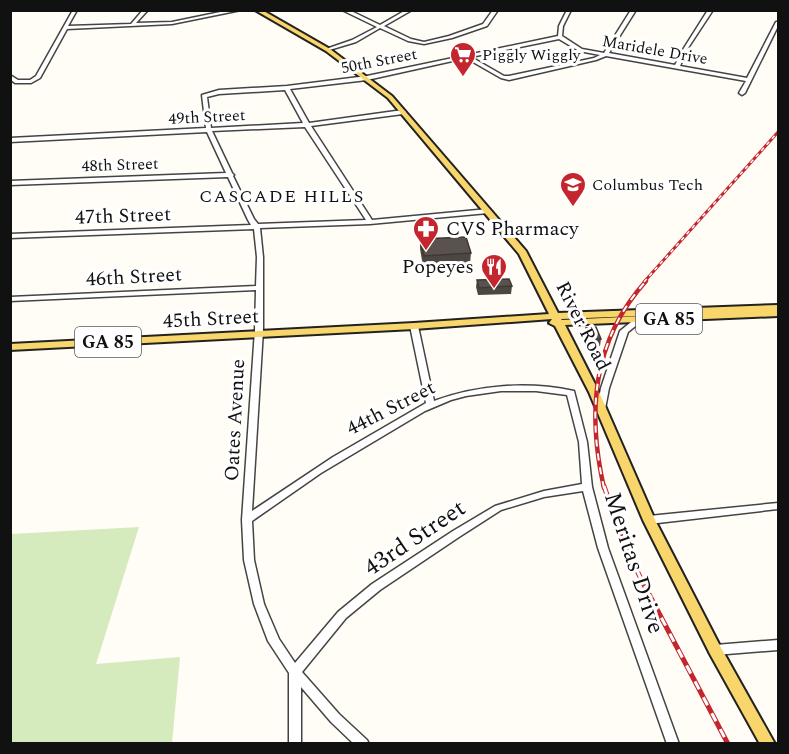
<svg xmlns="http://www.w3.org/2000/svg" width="789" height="754" viewBox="0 0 789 754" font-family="Spectral,serif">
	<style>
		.green { fill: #d5ebbd }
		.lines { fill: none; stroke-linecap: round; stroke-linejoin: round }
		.minor-casing { stroke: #444; stroke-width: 3 }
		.major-casing { stroke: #222; stroke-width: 4 }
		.minor { fill: #fff; fill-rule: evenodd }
		.major { fill: #f9d66b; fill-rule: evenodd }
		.rail-far2-casing { stroke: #c4262e; stroke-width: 3 }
		.rail-far1-casing { stroke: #c4262e; stroke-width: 4.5 }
		.rail-casing { stroke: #c4262e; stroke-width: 5 }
		.rail-far2 { stroke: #fff; stroke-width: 1.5; stroke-dasharray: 4; stroke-linecap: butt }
		.rail-far1 { stroke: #fff; stroke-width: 2; stroke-dasharray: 7; stroke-linecap: butt }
		.rail { stroke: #fff; stroke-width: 3; stroke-dasharray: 9; stroke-linecap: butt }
		.wall { fill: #4d4742 }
		.building { fill: #5a524d; stroke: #3f3936; stroke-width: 1.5 }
		.labels { text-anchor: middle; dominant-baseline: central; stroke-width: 6; stroke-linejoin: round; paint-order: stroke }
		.far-street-label { font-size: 16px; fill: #111; stroke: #fff }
		.far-poi-label { font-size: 16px; fill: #111; stroke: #fff; text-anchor: start }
		.far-neighbourhood-label { font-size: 18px; letter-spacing: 1.5px; fill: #111; stroke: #fff }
		.shield { fill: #fff; stroke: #585858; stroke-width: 1.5 }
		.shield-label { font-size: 18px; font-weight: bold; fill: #111 }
		.street-label { font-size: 20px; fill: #111; stroke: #fff }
		.poi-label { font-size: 20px; fill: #111; stroke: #fff; text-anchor: start }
		.near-street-label { font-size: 24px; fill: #111; stroke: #fff }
	</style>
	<rect width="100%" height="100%" fill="#fffdf5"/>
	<path class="green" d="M139 527 96 664 180 657 172 743H11V534Z"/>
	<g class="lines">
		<defs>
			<path id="minor" d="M73 10H77L68 26 131 24 143 10H148L136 23 172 22 230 10H241L172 24 67 29 40 78 31 83H15L10 79V75L18 80H30L36 76Z
				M342 10H349L380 25 406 10H412L384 26 411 39 424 42 449 36 483 24 493 10H498L487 26 452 38 424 44 408 41 380 28 356 42 326 51V49L352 40 377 27Z
				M567 10H571L563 26 562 36 582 49 604 53 631 10H636L609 53 675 65 684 48 708 10H713L688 48 680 66 747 78 776 22H778V26L745 93 742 95 739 93 746 81 606 56 596 60 509 80 501 78 466 58 367 80 290 89 309 123 403 110 406 112 403 114 311 126 372 220 488 209 491 211 488 213 370 224 260 228 263 257V330L252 511 333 457 426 403 410 326 411 324H414L418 326 434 401C478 385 527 381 574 391L587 442 592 487 608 548 679 744H667L598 548 583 491 544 497 501 510 459 537 380 590 346 618 302 672 339 714 367 740 369 744H354L331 722 301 687V744H289V673L268 641 254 604 244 560 242 520 255 330 256 290 10 301V297L256 286 257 257 254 229 10 238V234L251 225 248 220 228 177 10 185V181L226 173 207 132 10 142V138L206 128 202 95 219 90 287 86 367 76 558 36 559 26ZM559 39 579 51 600 55 594 58 509 76H504L471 57ZM285 90 303 123 211 128 207 97 219 94ZM305 127 366 220 258 224 254 219 233 176 234 175 232 173 212 131ZM501 391H536L567 395 579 442 582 484 544 491 495 506 453 531 372 584 338 612 295 663 279 639 264 604 254 560 252 521 321 473 425 411 451 400 466 396Z
				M636 318H642L643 320 628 332 609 388 605 409 601 412 598 411 597 409 601 388 620 331Z
				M778 503V509L649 524 646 523 644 520 646 517 649 516Z
				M778 640V650L715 655 711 653 709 650 711 647 715 645Z"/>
			<path id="major" d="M255 10H262L330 49 392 96 526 251 558 313 778 305V316L565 325 599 392 655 520 720 646 775 744H760L710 654 643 520 589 392 555 326 549 323 552 319 414 329 10 350V344L414 323 549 314 519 254 388 98 326 51ZM685 314 562 320 561 319Z"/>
		</defs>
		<use href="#minor" class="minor-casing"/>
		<use href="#major" class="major-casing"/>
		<use href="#minor" class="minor"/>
		<use href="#major" class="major"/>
		<defs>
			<path id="rail-far2" d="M644 282 778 132"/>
			<path id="rail-far1" d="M604 488C587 413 592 341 646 281"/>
			<path id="rail" d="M604 486 622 539 642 581 728 744"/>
		</defs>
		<use href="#rail-far2" class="rail-far2-casing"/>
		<use href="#rail-far1" class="rail-far1-casing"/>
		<use href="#rail" class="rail-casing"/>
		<use href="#rail-far2" class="rail-far2"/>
		<use href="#rail-far1" class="rail-far1"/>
		<use href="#rail" class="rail"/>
	</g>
	<path class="wall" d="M420 239 471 253 470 264 423 266 420 249Z
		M477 280 512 286 511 294 478 295 476 287Z
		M586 328 601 339 600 346 590 347 585 335Z"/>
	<path class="building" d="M466 237 471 253 424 256 420 239Z
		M509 279 512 286 479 288 477 280Z
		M596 327 601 339H591L586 328Z"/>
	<defs>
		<symbol id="supermarket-pin" viewBox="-11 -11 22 30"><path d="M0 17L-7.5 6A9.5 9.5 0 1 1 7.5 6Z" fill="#c4262e" stroke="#fff"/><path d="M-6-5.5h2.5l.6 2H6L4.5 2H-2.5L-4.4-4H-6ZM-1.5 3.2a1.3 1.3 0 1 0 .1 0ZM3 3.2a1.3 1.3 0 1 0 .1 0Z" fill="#fff"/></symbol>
		<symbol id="university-pin" viewBox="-11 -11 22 30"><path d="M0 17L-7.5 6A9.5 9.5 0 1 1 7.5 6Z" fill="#c4262e" stroke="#fff"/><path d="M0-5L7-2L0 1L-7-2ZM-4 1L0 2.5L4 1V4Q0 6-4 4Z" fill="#fff"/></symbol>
		<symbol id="pharmacy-pin" viewBox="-11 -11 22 30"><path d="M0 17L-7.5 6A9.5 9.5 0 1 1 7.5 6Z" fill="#c4262e" stroke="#fff"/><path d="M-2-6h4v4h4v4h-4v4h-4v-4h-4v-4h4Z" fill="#fff"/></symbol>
		<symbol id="restaurant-pin" viewBox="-11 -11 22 30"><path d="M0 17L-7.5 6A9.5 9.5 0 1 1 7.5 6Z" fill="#c4262e" stroke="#fff"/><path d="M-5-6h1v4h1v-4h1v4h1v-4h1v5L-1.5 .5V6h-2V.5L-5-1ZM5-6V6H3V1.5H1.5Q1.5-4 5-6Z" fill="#fff"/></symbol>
	</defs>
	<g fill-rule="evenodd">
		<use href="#supermarket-pin" x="448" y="40" width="30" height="40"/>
		<use href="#university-pin" x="558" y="170" width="30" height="40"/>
		<use href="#pharmacy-pin" x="411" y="214" width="30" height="40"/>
		<use href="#restaurant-pin" x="479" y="252" width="30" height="40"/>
	</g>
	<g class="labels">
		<g class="far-street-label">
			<text transform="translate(655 50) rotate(10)">Maridele Drive</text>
			<text transform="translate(379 61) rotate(-11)">50th Street</text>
			<text transform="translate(207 117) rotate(-3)">49th Street</text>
			<text transform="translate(120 165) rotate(-2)">48th Street</text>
		</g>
		<g class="far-poi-label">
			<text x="482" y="55">Piggly Wiggly</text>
			<text x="592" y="185">Columbus Tech</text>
		</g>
		<g class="far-neighbourhood-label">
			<text x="282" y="196">CASCADE HILLS</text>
		</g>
		<g class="shield">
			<rect x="636" y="304" width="66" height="30" rx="4.5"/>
			<rect x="75" y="327" width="66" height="30" rx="4.5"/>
		</g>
		<g class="shield-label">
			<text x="669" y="319">GA 85</text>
			<text x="108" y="342">GA 85</text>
		</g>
		<g class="street-label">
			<text transform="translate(123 216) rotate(-2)">47th Street</text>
			<text transform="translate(134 277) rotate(-3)">46th Street</text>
			<text transform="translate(211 319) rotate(-3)">45th Street</text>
			<text transform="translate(583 326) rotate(63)">River Road</text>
			<text transform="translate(391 408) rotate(-27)">44th Street</text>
			<text transform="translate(235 420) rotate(-87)">Oates Avenue</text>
		</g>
		<g class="poi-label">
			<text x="446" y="229">CVS Pharmacy</text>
			<text x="474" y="267" text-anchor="end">Popeyes</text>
		</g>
		<g class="near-street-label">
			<text transform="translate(415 538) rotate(-34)">43rd Street</text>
			<text transform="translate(634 563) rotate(72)">Meritas Drive</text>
		</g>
	</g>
	<rect width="789" height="754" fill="none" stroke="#111111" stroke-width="24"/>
</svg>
